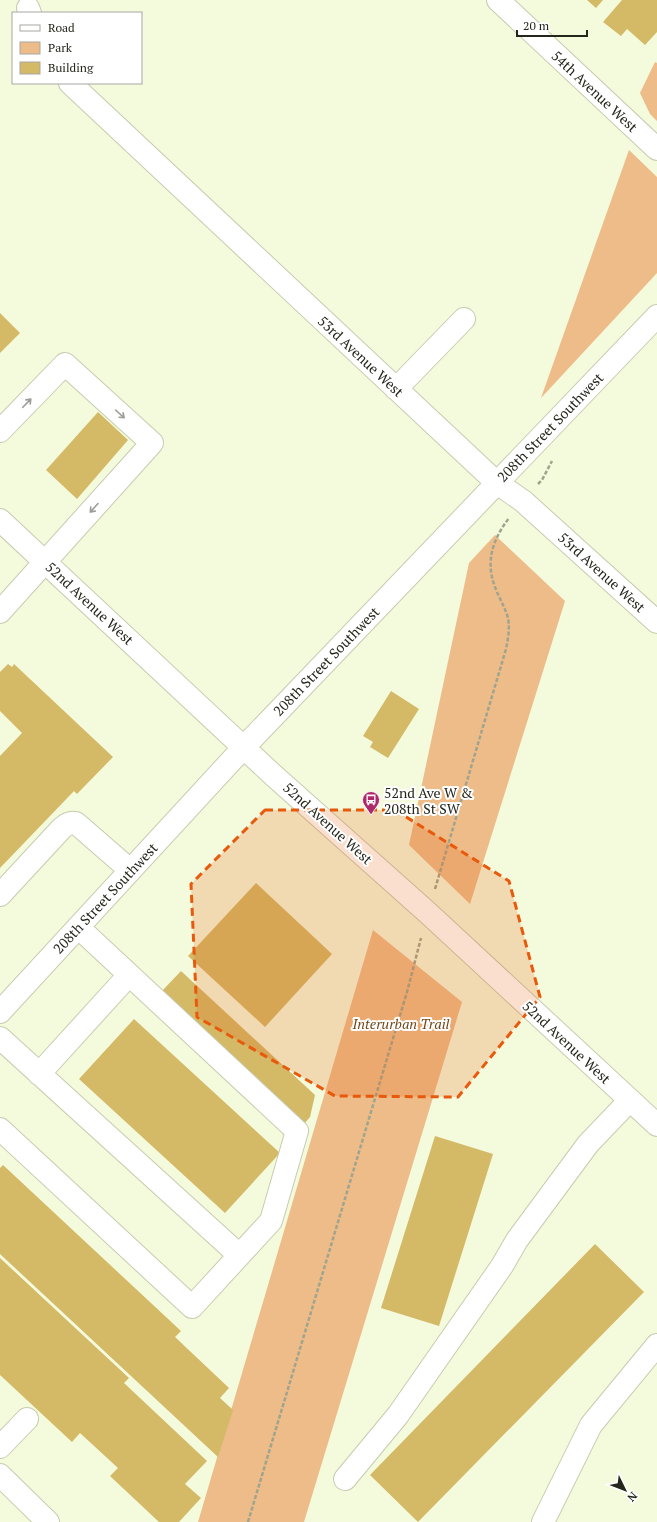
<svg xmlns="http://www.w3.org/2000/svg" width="657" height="1522" viewBox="0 0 657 1522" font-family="'PT Serif',serif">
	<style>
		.green { fill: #edbc89 }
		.building { fill: #d4b967 }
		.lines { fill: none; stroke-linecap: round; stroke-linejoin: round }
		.minor-casing { stroke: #c7ccb0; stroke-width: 24 }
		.path { stroke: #a0a48e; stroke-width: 2.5; stroke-dasharray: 4 2; stroke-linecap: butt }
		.minor { stroke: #fff; stroke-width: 22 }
		.oneway { stroke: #9c9d98 }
		.marked { fill: #e8590c; fill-opacity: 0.2; stroke: #e8590c; stroke-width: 3; stroke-dasharray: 8 5; stroke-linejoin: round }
		.labels { text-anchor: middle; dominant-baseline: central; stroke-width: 4; stroke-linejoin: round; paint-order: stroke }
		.street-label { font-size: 14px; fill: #24261b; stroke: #fff }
		.poi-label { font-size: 14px; fill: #24261b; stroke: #fff; text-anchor: start }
		.park-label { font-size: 14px; font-style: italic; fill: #704919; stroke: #fff }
	</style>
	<rect width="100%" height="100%" fill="#f4fadc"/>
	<path class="green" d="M655 62 657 63V121L650 114 640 93Z
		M629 150 657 177V273L541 398Z
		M495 535 565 601 470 904 409 845 469 563Z
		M373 930 462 1002 304 1522H198Z"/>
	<path class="building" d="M587 0H603L596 8Z
		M622 0H657V32L645 45 627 29 621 36 603 22Z
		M0 313 20 333 0 353Z
		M98 412 128 440 77 499 46 470Z
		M8 664 12 667 14 664 113 757 77 794 74 791 0 868V756L22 733 0 711V672Z
		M391 691 419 709 388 758 370 747 373 742 363 736Z
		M256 883 332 954 265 1027 188 956Z
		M181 971 315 1095 310 1117 304 1124 162 991Z
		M134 1019 280 1153 225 1213 79 1079Z
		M435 1136 493 1154 439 1326 381 1308Z
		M3 1165 181 1331 175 1337 229 1388 220 1398 233 1410 218 1457 0 1254V1168Z
		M595 1244 644 1292 418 1522 370 1475Z
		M0 1258 129 1378 124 1383 207 1461 185 1484 201 1498 179 1522H159L110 1476 118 1468 80 1433 72 1442 0 1375Z"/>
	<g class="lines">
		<defs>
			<path id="minor" d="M498 0 657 149
				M28 8 30 13
				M70 83 497 483 523 501 657 622
				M396 389 464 319
				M0 431 65 364 152 443 0 612
				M0 520 272 774 428 913 657 1125
				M0 895 62 828C67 824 70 822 76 823L130 870
				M0 1012 244 747 657 316
				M0 1038 239 1255
				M39 1074 129 975
				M0 1129 192 1307 271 1221 297 1131 78 927
				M0 1447 27 1419
				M0 1475 48 1522
				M345 1479 398 1415 502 1266 517 1240 588 1144 630 1100
				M543 1522 591 1425 657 1345"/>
		</defs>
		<use href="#minor" class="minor-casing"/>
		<path class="path" d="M538 484 542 480 552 461
			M435 889 506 649C508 639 510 629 508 618 505 607 499 598 495 587 485 561 493 539 509 518
			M248 1522 407 992 421 938"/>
		<use href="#minor" class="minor"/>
	</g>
	<defs><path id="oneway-shaft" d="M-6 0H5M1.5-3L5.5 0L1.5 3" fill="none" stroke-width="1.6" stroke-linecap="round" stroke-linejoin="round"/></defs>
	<g class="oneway">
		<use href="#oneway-shaft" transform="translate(27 403) rotate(-46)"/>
		<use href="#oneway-shaft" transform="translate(120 414) rotate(42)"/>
		<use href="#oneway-shaft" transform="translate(94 508) rotate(132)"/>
	</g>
	<path class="marked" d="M265 810H395L509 881 540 997 458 1097 335 1096 197 1017 191 884Z"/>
	<defs>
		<symbol id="bus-pin" viewBox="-11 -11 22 30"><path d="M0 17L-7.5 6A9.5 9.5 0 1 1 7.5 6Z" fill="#af286b" stroke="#fff"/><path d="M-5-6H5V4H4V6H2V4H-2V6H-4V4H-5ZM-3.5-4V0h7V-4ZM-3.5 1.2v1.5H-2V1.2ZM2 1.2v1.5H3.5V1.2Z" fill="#fff"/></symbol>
	</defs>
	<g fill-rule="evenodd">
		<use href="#bus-pin" x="361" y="790" width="20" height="27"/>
	</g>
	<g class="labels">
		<g class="street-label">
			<text transform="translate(595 91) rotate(43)">54th Avenue West</text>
			<text transform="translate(361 356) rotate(43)">53rd Avenue West</text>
			<text transform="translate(550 427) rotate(-46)">208th Street Southwest</text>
			<text transform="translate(602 572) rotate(42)">53rd Avenue West</text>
			<text transform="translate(90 603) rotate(43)">52nd Avenue West</text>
			<text transform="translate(326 661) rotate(-46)">208th Street Southwest</text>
			<text transform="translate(328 823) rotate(42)">52nd Avenue West</text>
			<text transform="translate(105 898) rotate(-47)">208th Street Southwest</text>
			<text transform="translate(567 1042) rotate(43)">52nd Avenue West</text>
		</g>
		<g class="poi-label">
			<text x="384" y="792">52nd Ave W &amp;<tspan x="384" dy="16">208th St SW</tspan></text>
		</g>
		<g class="park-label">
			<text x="401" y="1023">Interurban Trail</text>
		</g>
	</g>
	<rect x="12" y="12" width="130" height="72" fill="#ffffff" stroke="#a7a8a4"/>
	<rect x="20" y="25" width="20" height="6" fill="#ffffff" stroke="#a7a8a4"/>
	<text x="48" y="32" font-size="12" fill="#24261b">Road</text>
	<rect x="20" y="42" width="20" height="12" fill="#edbc89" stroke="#a7a8a4"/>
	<text x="48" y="52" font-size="12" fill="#24261b">Park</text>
	<rect x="20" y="62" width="20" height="12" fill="#d4b967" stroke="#a7a8a4"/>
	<text x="48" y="72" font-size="12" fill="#24261b">Building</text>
	<g transform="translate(625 1490) rotate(133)" stroke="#ffffff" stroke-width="3" paint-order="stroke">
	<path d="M0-3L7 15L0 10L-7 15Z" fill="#24261b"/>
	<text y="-6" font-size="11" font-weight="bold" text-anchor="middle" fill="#24261b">N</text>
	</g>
	<path d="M517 30v6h70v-6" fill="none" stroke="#24261b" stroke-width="2"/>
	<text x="523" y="30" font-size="12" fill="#24261b" stroke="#ffffff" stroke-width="3" paint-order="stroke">20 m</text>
</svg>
